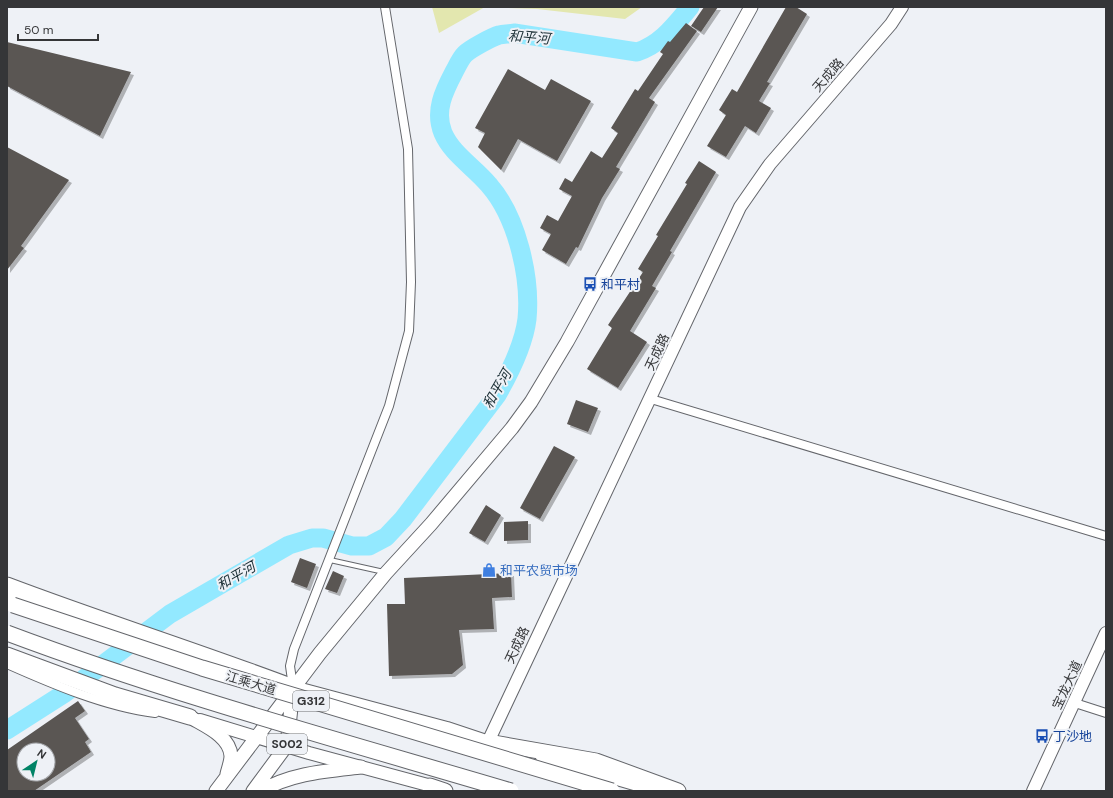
<svg xmlns="http://www.w3.org/2000/svg" width="1113" height="798" viewBox="0 0 1113 798" font-family="'DM Sans','Noto Sans SC',sans-serif">
	<style>
		.green { fill: #e3e7af }
		.lines { fill: none; stroke-linecap: round; stroke-linejoin: round }
		.river { stroke: #93e9ff; stroke-width: 19 }
		.building { fill: #5a5653; fill-rule: evenodd; filter: url(#shadow) }
		.lane-casing { stroke: #64666b; stroke-width: 6 }
		.street-casing { stroke: #64666b; stroke-width: 10 }
		.secondary-casing { stroke: #64666b; stroke-width: 14 }
		.primary-casing { stroke: #64666b; stroke-width: 15 }
		.highway-casing { stroke: #64666b; stroke-width: 17 }
		.lane { stroke: #fff; stroke-width: 4 }
		.street { stroke: #fff; stroke-width: 8 }
		.secondary { stroke: #fff; stroke-width: 12 }
		.primary { stroke: #fff; stroke-width: 13 }
		.highway { stroke: #fff; stroke-width: 15 }
		.highway-bridge-casing { stroke: #64666b; stroke-width: 17; stroke-linecap: butt }
		.highway-bridge { stroke: #fff; stroke-width: 15 }
		.labels { text-anchor: middle; dominant-baseline: central; stroke-width: 4; stroke-linejoin: round; paint-order: stroke }
		.shield { fill: #eef1f6; stroke: #6c6e71; stroke-width: 1 }
		.shield-label { font-size: 12px; font-weight: bold; fill: #353638 }
		.street-label { font-size: 13px; fill: #353638; stroke: #eef1f6 }
		.transit-label { font-size: 13px; fill: #164399; stroke: #eef1f6; text-anchor: start }
		.shop-label { font-size: 13px; fill: #366cbe; stroke: #eef1f6; text-anchor: start }
		.water-label { font-size: 14px; font-style: italic; fill: #1c3036; stroke: #eef1f6 }
	</style>
	<defs>
		<filter id="shadow"><feDropShadow dx="3" dy="3" stdDeviation="0" flood-color="#0004"/></filter>
	</defs>
	<rect width="100%" height="100%" fill="#eef1f6"/>
	<path class="green" d="M432 7H642L625 19 537 9 485 7 439 33Z"/>
	<g class="lines">
		<path class="river" d="M7 730 65 693 170 614 289 545 312 538H323L352 546H369L386 537 403 519 497 395C509 374 524 344 527 319 531 277 517 217 489 185 474 167 452 154 443 133 434 111 444 91 454 72 457 67 460 59 465 54 470 49 492 37 499 35 504 34 509 34 514 33L637 52C661 44 674 26 690 7"/>
	</g>
	<path class="building" d="M704 7H718L701 32 691 26Z
		M786 7H796L807 14 767 82 770 83 759 101 771 108 756 133 745 126 726 157 707 146 726 115 719 110 732 89 737 92Z
		M686 23 697 31 649 98 655 102 616 167 620 169 602 198 578 248 576 247 566 264 542 250 551 234 540 228 547 215 558 221 572 196 559 189 565 178 572 182 591 151 602 158 618 133 611 128 635 89 638 91 663 54 660 52 668 41 670 42Z
		M7 42 131 72 100 136 7 86Z
		M508 69 545 90 551 79 591 101 557 161 518 139 501 170 478 147 485 133 475 128Z
		M7 147 69 180 21 246 24 248 7 270Z
		M699 161 716 172 670 251 672 252 652 286 656 288 630 331 647 342 618 388 587 369 612 328 608 325 643 272 638 269 658 236 656 235 687 184 685 183Z
		M576 400 598 408 588 432 567 424Z
		M554 446 575 457 540 519 520 508Z
		M486 505 501 515 485 542 469 533Z
		M528 521V540L504 541V522Z
		M300 558 316 564 307 588 291 582Z
		M333 571 344 576 337 593 325 589Z
		M511 573 512 597 492 598 494 629 459 630 463 665 452 674 389 676 387 604H405L404 578Z
		M78 701 85 711 75 718 89 739 85 742 91 752 34 791H7V750ZM24 750H48V774H24Z"/>
	<g class="lines">
		<defs>
			<path id="lane" d="M330 560 384 572"/>
			<path id="street" d="M651 399 1106 536
				M7 664C52 684 106 707 155 713
				M293 687 290 666 294 649 389 406 409 331 411 282 408 149 385 7
				M1075 703 1106 713"/>
			<path id="secondary" d="M7 594 78 619
				M286 685 447 728 495 744
				M200 720 309 753 439 788
				M488 742 740 207 770 164 891 24 902 7
				M542 757 658 791
				M1033 791 1106 633"/>
			<path id="primary" d="M190 717C205 726 230 736 231 756 231 762 228 769 227 774
				M216 791 320 653 386 573 431 524 512 428 531 402 567 342 751 7
				M253 791 287 745 293 689
				M261 791C292 773 326 771 361 767"/>
			<path id="highway" d="M7 585C102 621 198 651 293 687
				M7 655 115 695 190 717
				M488 742 596 761 678 791
				M430 786 445 791"/>
		</defs>
		<use href="#lane" class="lane-casing"/>
		<use href="#street" class="street-casing"/>
		<use href="#secondary" class="secondary-casing"/>
		<use href="#primary" class="primary-casing"/>
		<use href="#highway" class="highway-casing"/>
		<use href="#lane" class="lane"/>
		<use href="#street" class="street"/>
		<use href="#secondary" class="secondary"/>
		<use href="#primary" class="primary"/>
		<use href="#highway" class="highway"/>
		<defs>
			<path id="highway-bridge" d="M13 605 202 668 612 791
				M7 633C172 695 342 741 511 791"/>
		</defs>
		<use href="#highway-bridge" class="highway-bridge-casing"/>
		<use href="#highway-bridge" class="highway-bridge"/>
	</g>
	<defs>
		<symbol id="bus-bare" viewBox="-9 -9 18 18"><path d="M-5-6H5V4H4V6H2V4H-2V6H-4V4H-5ZM-3.5-4V0h7V-4ZM-3.5 1.2v1.5H-2V1.2ZM2 1.2v1.5H3.5V1.2Z" fill="#1a4fb4" stroke="#eef1f6" stroke-width="2.5" paint-order="stroke"/></symbol>
		<symbol id="shop-bare" viewBox="-9 -9 18 18"><path d="M-5-2.5h2.3a2.7 3.5 0 0 1 5.4 0H5L5.5 6h-11ZM-1.5-2.5h3a1.5 2.3 0 0 0-3 0Z" fill="#3f7fe0" stroke="#eef1f6" stroke-width="2.5" paint-order="stroke"/></symbol>
	</defs>
	<g fill-rule="evenodd">
		<use href="#bus-bare" x="580" y="274" width="20" height="20"/>
		<use href="#shop-bare" x="479" y="560" width="20" height="20"/>
		<use href="#bus-bare" x="1032" y="726" width="20" height="20"/>
	</g>
	<g class="labels">
		<g class="shield">
			<rect x="293" y="691" width="36" height="20" rx="3"/>
			<rect x="267" y="734" width="40" height="20" rx="3"/>
		</g>
		<g class="shield-label">
			<text x="311" y="701">G312</text>
			<text x="287" y="744">S002</text>
		</g>
		<g class="street-label">
			<text transform="translate(828 75) rotate(-49)">天成路</text>
			<text transform="translate(657 352) rotate(-65)">天成路</text>
			<text transform="translate(517 645) rotate(-65)">天成路</text>
			<text transform="translate(251 683) rotate(17)">江乘大道</text>
			<text transform="translate(1067 685) rotate(-65)">宝龙大道</text>
		</g>
		<g class="transit-label">
			<text x="601" y="284">和平村</text>
			<text x="1053" y="736">丁沙地</text>
		</g>
		<g class="shop-label">
			<text x="500" y="570">和平农贸市场</text>
		</g>
		<g class="water-label">
			<text transform="translate(529 37) rotate(5)">和平河</text>
			<text transform="translate(497 389) rotate(-60)">和平河</text>
			<text transform="translate(236 576) rotate(-30)">和平河</text>
		</g>
	</g>
	<rect width="1113" height="798" fill="none" stroke="#353638" stroke-width="16"/>
	<g transform="translate(36 762) rotate(35)"><circle r="19" fill="#eef1f6" stroke="#a4a6aa"/>
	<path d="M0-3L7 15L0 10L-7 15Z" fill="#008366"/>
	<text y="-6" font-size="11" font-weight="bold" text-anchor="middle" fill="#353638">N</text>
	</g>
	<path d="M18 34v6h80v-6" fill="none" stroke="#353638" stroke-width="2"/>
	<text x="24" y="34" font-size="12" fill="#353638" stroke="#eef1f6" stroke-width="3" paint-order="stroke">50 m</text>
</svg>
